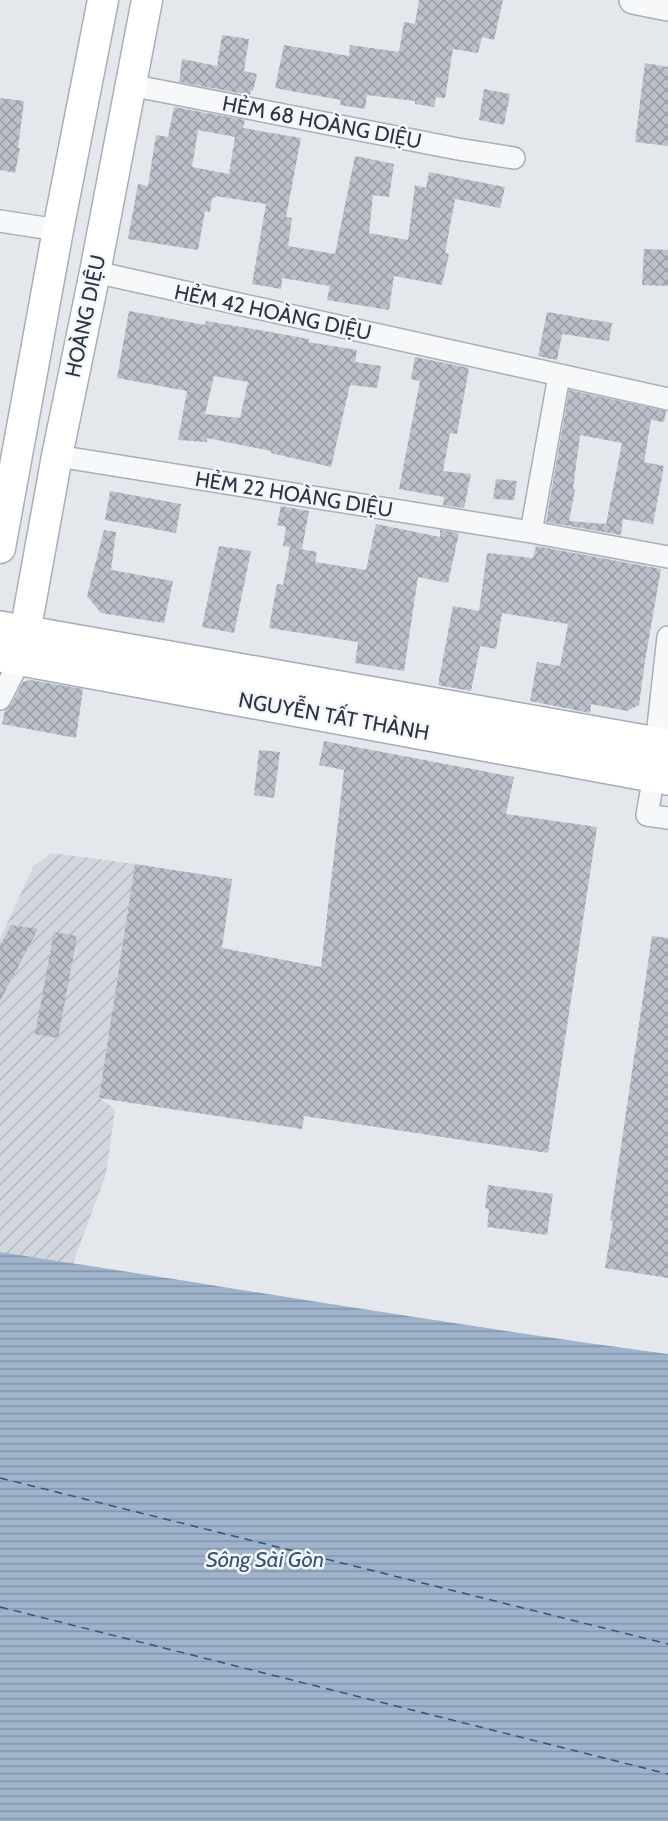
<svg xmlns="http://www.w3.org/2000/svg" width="668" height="1821" viewBox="0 0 668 1821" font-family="Cabin,sans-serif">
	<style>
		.industrial { fill: url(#industrial-furrows) }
		.water { fill: url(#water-rules) }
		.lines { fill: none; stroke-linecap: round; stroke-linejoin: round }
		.ferry { stroke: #34527a; stroke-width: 1.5; stroke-dasharray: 8 6; stroke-linecap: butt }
		.building { fill: url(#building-cross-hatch); fill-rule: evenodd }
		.minor-casing { stroke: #a9aeb7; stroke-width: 24 }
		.tertiary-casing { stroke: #a9aeb7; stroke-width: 30 }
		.secondary-casing { stroke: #a9aeb7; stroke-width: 33 }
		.primary-casing { stroke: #a3abb8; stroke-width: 36 }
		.minor { stroke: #f7f8fa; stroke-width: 21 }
		.tertiary { stroke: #f7f8fa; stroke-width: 27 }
		.secondary { stroke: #fff; stroke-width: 30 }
		.primary { stroke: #fff; stroke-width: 33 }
		.labels { text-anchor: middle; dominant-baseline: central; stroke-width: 5; stroke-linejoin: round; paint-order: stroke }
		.street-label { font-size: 21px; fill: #2b3445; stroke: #f4f6f9 }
		.water-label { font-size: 22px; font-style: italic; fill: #34527a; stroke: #f4f6f9 }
	</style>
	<defs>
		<pattern id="industrial-furrows" width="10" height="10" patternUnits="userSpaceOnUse" patternTransform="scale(1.5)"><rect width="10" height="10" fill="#d2d6de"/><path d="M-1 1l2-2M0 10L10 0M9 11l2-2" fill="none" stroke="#b4b8c0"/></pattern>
		<pattern id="water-rules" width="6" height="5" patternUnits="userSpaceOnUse" patternTransform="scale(1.5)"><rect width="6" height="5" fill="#9fb4cc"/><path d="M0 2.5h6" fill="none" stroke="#8293a7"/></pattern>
		<pattern id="building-cross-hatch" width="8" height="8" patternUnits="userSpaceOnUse" patternTransform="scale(1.5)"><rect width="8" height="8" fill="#bbc0ca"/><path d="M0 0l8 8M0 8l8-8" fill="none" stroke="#989da6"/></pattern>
	</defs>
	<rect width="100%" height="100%" fill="#e4e7ec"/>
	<path class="industrial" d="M51 853 135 864 99 1098 115 1109 106 1174 73 1263 0 1252V939L33 867Z"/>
	<path class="water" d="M0 1252C223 1286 445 1324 668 1354V1821H0Z"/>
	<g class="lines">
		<path class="ferry" d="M0 1478 668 1644
			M0 1607 668 1774"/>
	</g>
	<path class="building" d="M419 0H503L494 40 482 37 478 53 453 49 445 98 436 97 434 107 415 104V101L367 95 365 109 340 105 341 100 275 88 284 45 349 56 350 45 399 52 404 22 415 24Z
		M222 35 249 39 244 71 257 74 253 91H251L250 95 179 82 182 59 217 66Z
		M645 63 668 67V146L635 142Z
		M484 89 510 94 504 125 479 120Z
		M0 98 24 101 18 148H20L15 173 0 170Z
		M174 107 245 120 243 128 301 138 286 217 292 218 288 246 335 254 355 156 394 164 389 197 373 195 369 233 408 240 415 185 426 188 429 172 505 187 500 208 455 199 445 253 449 254 442 285 394 276 389 310 327 300 330 286 282 278 281 289 252 284 266 204 216 196 215 198H212L210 212 205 211 198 250 128 239 138 184 148 186 156 135 168 137ZM198 130 235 137 229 174 192 167Z
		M644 249 668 250V286L642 285Z
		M129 311 205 325 206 321 259 330 309 339 308 342 357 350 355 362 381 366 377 388 350 385 331 467 271 453V451L207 438V442L178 440 187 391 117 378ZM214 376 248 382 240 418 205 414Z
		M547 312 612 323 609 341 562 334 557 360 538 356Z
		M415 357 469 368 457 434 450 433 443 471 471 474 464 508 443 505 444 497 399 489 420 381 411 379Z
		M569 390 666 411 664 422 651 420 644 462 664 466 653 524 623 519 621 535 546 522ZM580 435 622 443 606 524 569 521 575 490 573 489Z
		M496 479 517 481 514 500 493 499Z
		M110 491 181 504 176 533 105 520Z
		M281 506 309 511 302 549 283 546 286 527 277 525Z
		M376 524 440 537V530L459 533 448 583 418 577 404 671 355 663 358 642 269 628 277 584 283 585 290 547 317 552 315 562 366 570Z
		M104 530 116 532 111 570 173 581 164 623 101 613 87 596Z
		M219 546 251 551 234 633 202 627Z
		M536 546 661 569 645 661 639 705 627 711 591 704 590 713 530 701 537 662 560 666 568 624 502 613 496 649 480 646 471 691 438 685 453 606 479 611 487 553 533 558Z
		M30 680 83 689 76 738 2 724 5 710 11 705 23 682Z
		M324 741 514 777 506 814 597 827 548 1153 304 1116 302 1129 99 1098 135 864 232 879 222 948 321 967 344 770 319 765Z
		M259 750 280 752 274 798 254 795Z
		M11 925 38 929 0 1001V946Z
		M54 932 77 936 58 1038 35 1034Z
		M652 936 668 938V1278L605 1268 613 1221H610Z
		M488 1185 553 1194 547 1235 487 1227 489 1209 485 1208Z"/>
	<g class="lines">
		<defs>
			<path id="minor" d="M130 85 458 149 514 158
				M0 221 58 230
				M95 272 668 399
				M57 456 531 532 668 557
				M531 532 559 376
				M0 699 20 660
				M656 745 668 637
				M654 775 647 815 668 818"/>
			<path id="tertiary" d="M633 0 668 7"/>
			<path id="secondary" d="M0 548 58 230 103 0
				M25 633 57 456 95 272 147 0"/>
			<path id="primary" d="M0 628 668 746
				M0 655 668 778"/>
		</defs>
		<use href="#minor" class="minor-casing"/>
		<use href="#tertiary" class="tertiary-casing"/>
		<use href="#secondary" class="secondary-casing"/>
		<use href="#primary" class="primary-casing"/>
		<use href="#minor" class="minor"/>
		<use href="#tertiary" class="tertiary"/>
		<use href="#secondary" class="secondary"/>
		<use href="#primary" class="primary"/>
	</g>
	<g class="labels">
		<g class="street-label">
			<text transform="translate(322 122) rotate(11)">HẺM 68 HOÀNG DIỆU</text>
			<text transform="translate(273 312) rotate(12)">HẺM 42 HOÀNG DIỆU</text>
			<text transform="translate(85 316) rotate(-78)">HOÀNG DIỆU</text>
			<text transform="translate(294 494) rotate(9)">HẺM 22 HOÀNG DIỆU</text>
			<text transform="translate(334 716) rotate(10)">NGUYỄN TẤT THÀNH</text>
		</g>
		<g class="water-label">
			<text x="265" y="1559">Sông Sài Gòn</text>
		</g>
	</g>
</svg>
